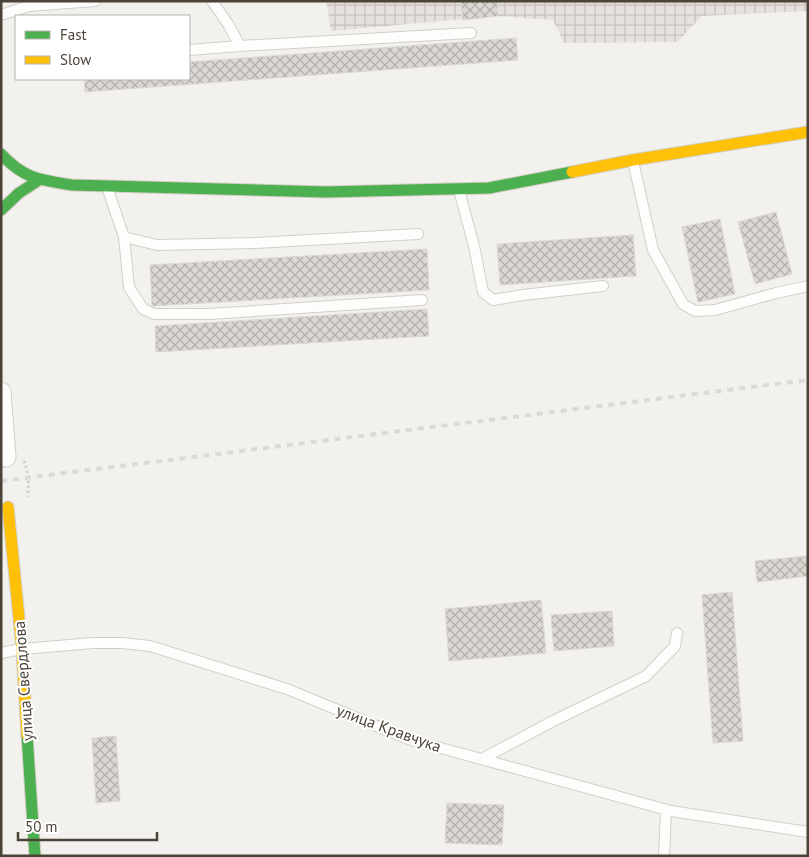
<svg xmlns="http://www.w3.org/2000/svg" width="809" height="857" viewBox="0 0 809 857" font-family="'PT Sans',sans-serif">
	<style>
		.industrial { fill: url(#industrial-grid) }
		.building { fill: url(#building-cross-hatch); stroke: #dcd8d2 }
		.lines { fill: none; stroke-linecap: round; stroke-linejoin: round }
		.lane-casing { stroke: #d1cfca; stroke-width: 12 }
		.street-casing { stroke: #d1cfca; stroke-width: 21 }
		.fast-casing { stroke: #d3cec3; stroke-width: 13 }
		.slow-casing { stroke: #d3cec3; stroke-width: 13 }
		.path { stroke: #d3d1cb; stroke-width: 3; stroke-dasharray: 2.5 2.5; stroke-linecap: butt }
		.lane { stroke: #fdfdfc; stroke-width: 10 }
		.street { stroke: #fdfdfc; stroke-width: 19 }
		.fast { stroke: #4caf50; stroke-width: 11 }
		.slow { stroke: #ffc107; stroke-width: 11 }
		.rail { stroke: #dadad9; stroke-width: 4; stroke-dasharray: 6 6; stroke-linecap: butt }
		.labels { text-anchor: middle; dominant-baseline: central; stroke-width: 4; stroke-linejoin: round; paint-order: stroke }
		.street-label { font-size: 16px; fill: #4b4337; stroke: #fff }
	</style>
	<defs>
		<pattern id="industrial-grid" width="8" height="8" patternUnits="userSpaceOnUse" patternTransform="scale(1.25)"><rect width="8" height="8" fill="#e6e1dc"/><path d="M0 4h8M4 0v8" fill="none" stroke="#c7c2bd"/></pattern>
		<pattern id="building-cross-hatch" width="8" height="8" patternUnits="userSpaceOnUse" patternTransform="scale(1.25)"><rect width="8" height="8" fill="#dbd8d3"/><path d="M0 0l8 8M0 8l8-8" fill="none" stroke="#b4b1ac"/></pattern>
	</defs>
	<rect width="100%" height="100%" fill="#f3f1ed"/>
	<path class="industrial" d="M326 1H808V11L702 16 677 42 564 43 553 20 498 16 331 31Z"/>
	<path class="building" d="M461 1H497L498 16 463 20Z
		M516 38 518 60 85 92 84 79H189V62Z
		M776 212 792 274 755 284 738 222Z
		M720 219 735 294 698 302 682 227Z
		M633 235 636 276 500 285 497 244Z
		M427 249 429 290 152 306 150 265Z
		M427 309 429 336 156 352 155 326Z
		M808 556V576L757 582 755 561Z
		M732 592 743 741 713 743 702 595Z
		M541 600 546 653 449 661 445 609Z
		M612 611 614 646 554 651 551 615Z
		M116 736 120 801 96 803 92 738Z
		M447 803 504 805 502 845 445 843Z"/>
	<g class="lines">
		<defs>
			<path id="lane" d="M212 1 228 24 240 46
				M1 15 29 6 95 1
				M189 50 240 46 471 33
				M633 161 653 250 683 304 695 311 715 310 776 293 808 286
				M107 187 124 237 129 287 143 309 154 314H209L422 300
				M459 190 474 246 483 292 493 300 523 295 603 286
				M124 237 157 245 255 243 418 234
				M1 653 22 649 93 643H122L150 646 287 689 408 739 671 811 808 832
				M482 759 553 721 646 676 675 646 677 633
				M664 856 666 810"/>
			<path id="street" d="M1 392 6 457"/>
			<path id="fast" d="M1 154C24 179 40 180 72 185L326 192 489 188 572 172
				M1 210 19 193 39 180
				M27 735 35 856"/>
			<path id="slow" d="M572 172 633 160 808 132
				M8 507 22 649 27 735"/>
		</defs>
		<use href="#lane" class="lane-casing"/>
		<use href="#street" class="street-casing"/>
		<use href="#fast" class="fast-casing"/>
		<use href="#slow" class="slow-casing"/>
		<path class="path" d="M24 461C28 472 30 486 27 497"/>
		<use href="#lane" class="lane"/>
		<use href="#street" class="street"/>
		<use href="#fast" class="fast"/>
		<use href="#slow" class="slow"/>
		<path class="rail" d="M1 481 808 380"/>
	</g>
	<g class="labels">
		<g class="street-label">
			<text transform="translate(23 681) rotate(-94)">улица Свердлова</text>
			<text transform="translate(389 728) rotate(20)">улица Кравчука</text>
		</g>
	</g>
	<rect width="809" height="857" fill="none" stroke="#4b4337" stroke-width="5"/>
	<rect x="15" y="15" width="175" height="65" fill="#ffffff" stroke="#b7b4af"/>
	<rect x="25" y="31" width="25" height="8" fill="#4caf50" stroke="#b7b4af"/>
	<text x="60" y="40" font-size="15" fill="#4b4337">Fast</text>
	<rect x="25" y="56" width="25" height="8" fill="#ffc107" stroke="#b7b4af"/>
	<text x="60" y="65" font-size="15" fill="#4b4337">Slow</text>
	<path d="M18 832v8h139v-8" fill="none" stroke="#4b4337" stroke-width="2.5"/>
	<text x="25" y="832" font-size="15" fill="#4b4337" stroke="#ffffff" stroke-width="4" paint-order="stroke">50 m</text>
</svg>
